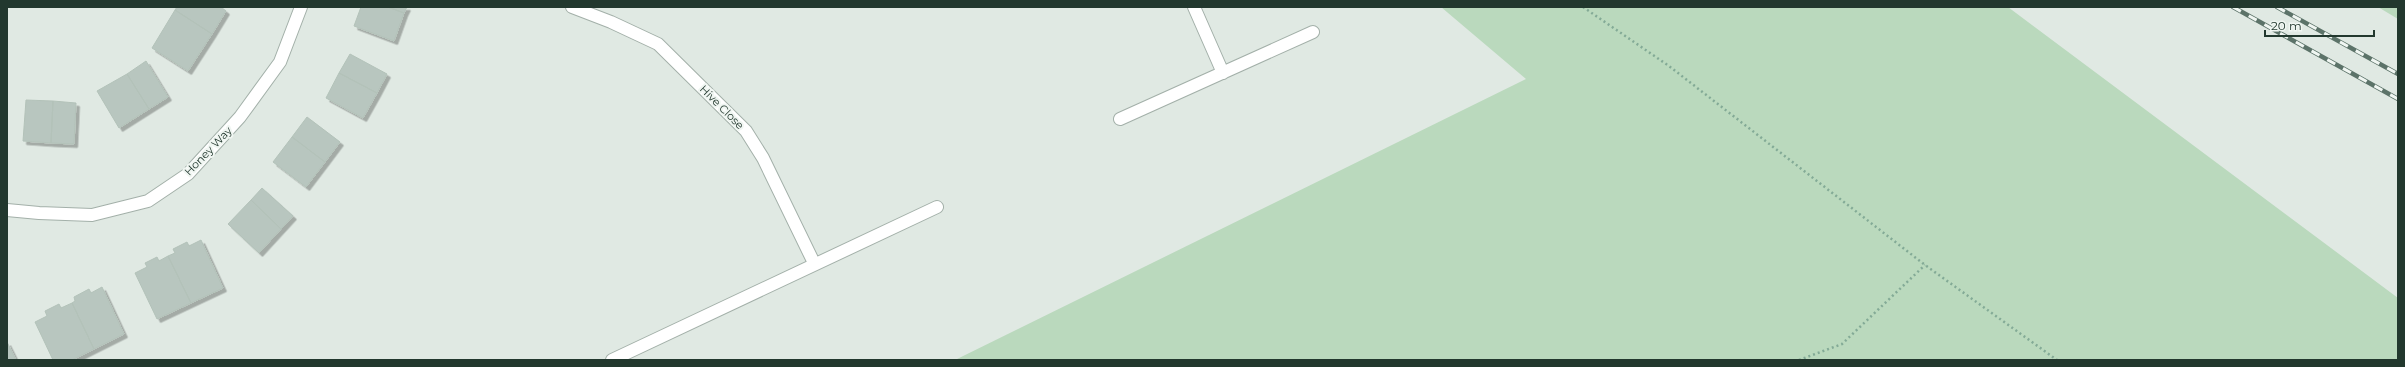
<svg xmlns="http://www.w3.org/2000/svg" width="2405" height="367" viewBox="0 0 2405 367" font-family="Montserrat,sans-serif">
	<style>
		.green { fill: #bad9bd }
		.building { fill: #b8c6bf; stroke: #b3c2b9; filter: url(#shadow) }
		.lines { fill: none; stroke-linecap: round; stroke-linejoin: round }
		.minor-casing { stroke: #a3b0a9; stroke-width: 14 }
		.path { stroke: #83aa96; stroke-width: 2.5; stroke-dasharray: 2 3; stroke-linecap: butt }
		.minor { stroke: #fff; stroke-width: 12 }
		.rail-casing { stroke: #5c7369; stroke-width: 4.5 }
		.rail { stroke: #f0f6f2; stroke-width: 3; stroke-dasharray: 9; stroke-linecap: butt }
		.labels { text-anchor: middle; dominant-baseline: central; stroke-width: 4; stroke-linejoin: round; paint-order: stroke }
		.street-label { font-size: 11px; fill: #22382e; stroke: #f0f6f2 }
	</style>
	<defs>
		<filter id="shadow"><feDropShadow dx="3.5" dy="3.5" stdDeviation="0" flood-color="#0004"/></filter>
	</defs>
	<rect width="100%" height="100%" fill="#e0e9e3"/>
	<path class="green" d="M1441 7H2008L2398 298V360H955L1526 79Z
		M2378 7H2398V19Z"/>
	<path class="building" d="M177 7H221L226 11 212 34 175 10Z
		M361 7H388L404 13 394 41 354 26Z
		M388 7H407L404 13Z
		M175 10 212 34 188 71 152 48Z
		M350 54 387 74 377 93 339 73Z
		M146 61 168 97 149 109 127 74Z
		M339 73 377 93 363 118 326 98Z
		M127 74 149 109 119 128 97 91Z
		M26 100 53 101 51 143 23 141Z
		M53 101 76 103 74 144 51 143Z
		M307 117 340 142 325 162 292 137Z
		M292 137 325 162 306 187 273 162Z
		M262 188 293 216 281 229 251 200Z
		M251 200 281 229 259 253 228 224Z
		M201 240 223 288 191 303 168 256 175 253 173 249 187 242 189 246Z
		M168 256 191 303 157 319 135 273 147 267 145 263 157 257 159 261Z
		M102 287 124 334 94 349 72 303 75 301 74 297 89 289 91 293Z
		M72 303 94 349 72 360H53L35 322 47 316 45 311 59 304 61 308Z
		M7 342 16 360H7Z"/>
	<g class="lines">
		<defs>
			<path id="minor" d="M572 7 611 22 658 44 746 131 763 158 814 263
				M1194 7 1223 73
				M1120 119 1313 32
				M7 210 39 213 92 215 148 201 188 174 240 117 280 62 301 7
				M612 360 937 207"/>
		</defs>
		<use href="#minor" class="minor-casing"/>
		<path class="path" d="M1583 7 1669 66 1925 265 2057 360
			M1799 360 1842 344 1925 265"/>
		<use href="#minor" class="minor"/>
		<defs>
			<path id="rail" d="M2233 7 2398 99
				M2277 7 2398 74"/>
		</defs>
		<use href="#rail" class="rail-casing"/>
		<use href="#rail" class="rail"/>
	</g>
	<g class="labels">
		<g class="street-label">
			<text transform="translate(722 107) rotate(45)">Hive Close</text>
			<text transform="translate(208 151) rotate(-46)">Honey Way</text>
		</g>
	</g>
	<rect width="2405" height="367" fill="none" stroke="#22382e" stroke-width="16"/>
	<path d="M2265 30v6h109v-6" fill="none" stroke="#22382e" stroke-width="2"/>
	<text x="2271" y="30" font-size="12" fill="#22382e" stroke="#f0f6f2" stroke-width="3" paint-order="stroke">20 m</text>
</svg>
